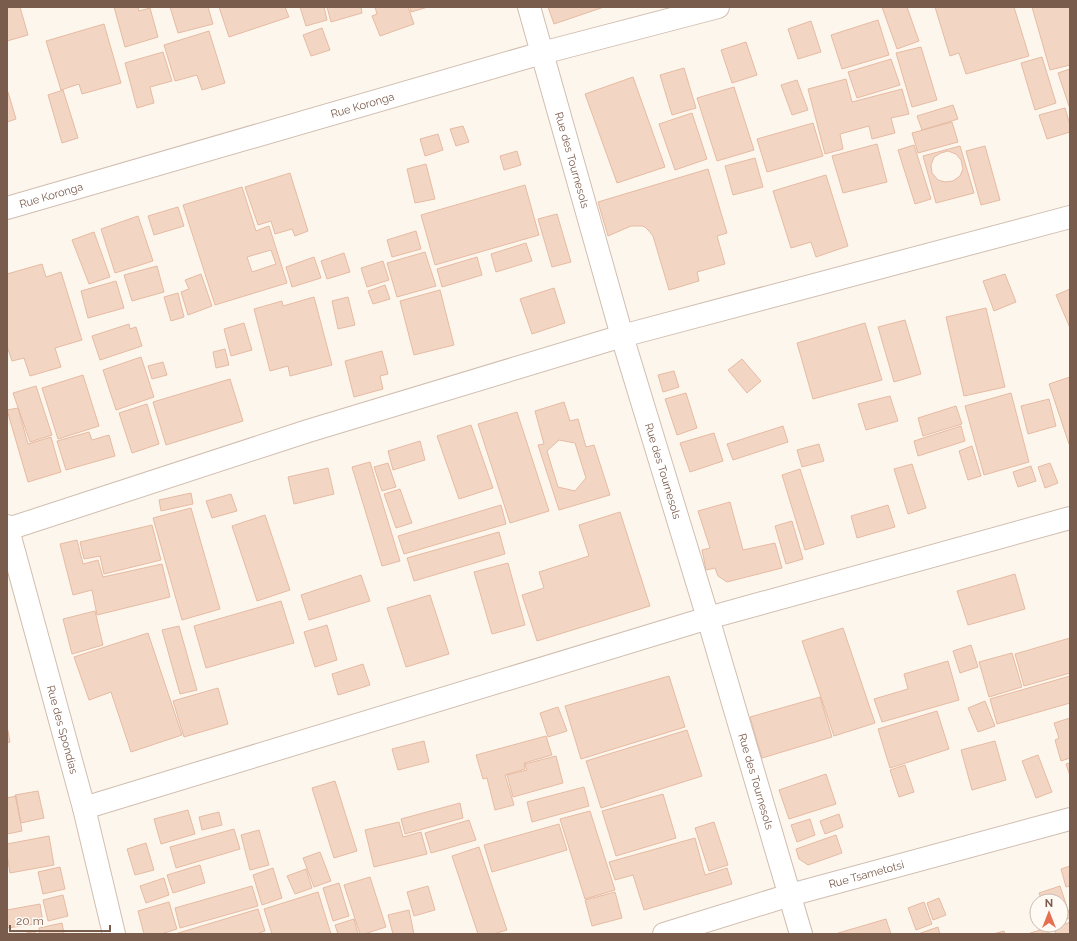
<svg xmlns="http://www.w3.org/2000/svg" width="1077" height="941" viewBox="0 0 1077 941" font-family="Raleway,sans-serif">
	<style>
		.building { fill: #f3d5c3; stroke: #e6bba3; fill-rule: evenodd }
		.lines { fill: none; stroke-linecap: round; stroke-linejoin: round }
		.minor-casing { stroke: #d1beb0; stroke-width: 24 }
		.minor { stroke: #fff; stroke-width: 22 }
		.labels { text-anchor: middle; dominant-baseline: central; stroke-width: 4; stroke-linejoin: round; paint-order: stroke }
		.street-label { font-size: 11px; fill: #7a5c4d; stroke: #fffaf3 }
	</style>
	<rect width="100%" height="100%" fill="#fdf6ec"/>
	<path class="building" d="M7 7H20L28 35 7 41Z
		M114 7H138L139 11 150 8 158 37 125 47Z
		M170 7H208L213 24 178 33Z
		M219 7H285L289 17 229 37Z
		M300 7H324L327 20 306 26Z
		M327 7H361L362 13 331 22Z
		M375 7H408L414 24 380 36 372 16 377 14Z
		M410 7H428L411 12Z
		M548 7H604L554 24Z
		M882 7H907L919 41 897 49Z
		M935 7H1014L1029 56 966 74 959 53 950 56Z
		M1032 7H1070V65L1050 70Z
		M878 20 889 55 842 69 831 35Z
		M811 21 821 52 798 59 788 29Z
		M104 24 121 83 82 94 79 84 61 90 46 41Z
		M322 28 330 50 311 56 303 35Z
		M209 31 225 83 202 90 197 75 175 81 164 45Z
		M746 42 757 75 732 83 721 50Z
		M921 47 937 100 912 107 896 53Z
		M163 52 172 81 150 87 154 103 137 108 125 63Z
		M1042 57 1056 103 1035 110 1021 63Z
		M891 59 900 85 857 98 848 72Z
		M684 68 696 108 672 115 660 75Z
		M1070 69V109L1058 73Z
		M633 77 665 167 617 183 585 94Z
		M846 79 852 102 902 89 909 114 891 118 895 133 872 139 869 126 840 134 843 149 825 154 808 89Z
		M797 80 808 110 792 115 781 85Z
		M734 87 754 150 717 161 697 98Z
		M63 90 78 138 62 143 48 95Z
		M8 92 16 119 7 122V93Z
		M953 105 958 119 922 130 917 116Z
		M1065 108 1070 125V132L1047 139 1039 115Z
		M692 113 707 159 675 170 659 124Z
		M952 122 958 142 918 153 912 133Z
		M813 123 823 156 767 172 757 139Z
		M463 126 469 142 456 146 450 129Z
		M438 134 443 150 425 156 420 139Z
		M877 144 887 182 843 193 832 156Z
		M914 145 931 199 915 204 898 150Z
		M960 146 974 193 936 203 923 156ZM948 151 956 154 961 160 963 169 960 176 953 181 945 182 938 180 932 173 931 165 934 157 941 153Z
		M985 146 1000 200 981 205 966 151Z
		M517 151 521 165 504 170 500 156Z
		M755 158 763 187 733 195 725 166Z
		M426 164 435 199 415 203 407 169Z
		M708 169 727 233 717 236 725 264 697 272 699 281 669 290 653 236 649 231 645 227 642 226H631L608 236 598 202Z
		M290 173 308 231 295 236 292 229 275 234 271 221 258 225 245 187Z
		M826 175 848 246 816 257 811 242 791 248 773 191Z
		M525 185 539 235 435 265 421 215Z
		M242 187 256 231 269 226 287 283 215 305 183 205ZM271 250 276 264 252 272 247 257Z
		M178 207 184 226 154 235 148 216Z
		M557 214 571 262 552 267 538 219Z
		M138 216 153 261 115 273 101 229Z
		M416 231 421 249 392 257 387 240Z
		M94 232 110 277 89 284 72 240Z
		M526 243 532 261 496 272 491 254Z
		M425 252 436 286 397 297 387 263Z
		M344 253 350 272 327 279 321 261Z
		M314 257 321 278 292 287 286 267Z
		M477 257 482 275 442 287 437 269Z
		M383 261 389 280 367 287 361 268Z
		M42 264 46 277 61 272 82 340 55 348 61 367 30 376 24 358 12 361 7 346V274Z
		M157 266 164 292 132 301 124 275Z
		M201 274 212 306 188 315 181 292 189 289 185 280Z
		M1005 274 1016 302 994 311 983 281Z
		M116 281 124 308 88 318 81 291Z
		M385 285 390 299 373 304 368 291Z
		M554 288 565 323 532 334 520 299Z
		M1070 289V328L1056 295Z
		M440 290 454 345 414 355 400 301Z
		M178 293 184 317 171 321 164 297Z
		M314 297 332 365 290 376 288 366 270 371 254 309 282 301 283 306Z
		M348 297 355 325 338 329 332 301Z
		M986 308 1005 387 964 396 946 317Z
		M905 320 921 374 894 382 878 327Z
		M244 323 252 350 231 356 224 329Z
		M865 323 882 380 813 399 797 343Z
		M129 324 130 329 136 327 142 346 100 360 92 336Z
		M225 349 229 365 216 368 213 352Z
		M382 351 388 374 380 376 383 389 354 397 345 361Z
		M141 357 154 397 116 410 103 370Z
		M742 359 761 381 747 393 728 370Z
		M163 362 167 375 152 379 148 366Z
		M674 371 679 387 663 392 658 375Z
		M83 375 99 426 58 439 42 388Z
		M1070 377V443L1069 444 1049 384Z
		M230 379 243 421 166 445 153 402Z
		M36 386 52 435 30 442 13 393Z
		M686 393 697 428 677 435 665 399Z
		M1011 393 1029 462 984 475 965 406Z
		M890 396 898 421 866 430 858 404Z
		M1049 399 1056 426 1028 434 1021 406Z
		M564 402 570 421 578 419 586 447 594 445 610 495 559 510 538 445 544 444 535 411ZM559 440 575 443 586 478 575 491 558 487 547 451Z
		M147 404 159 444 132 453 119 413Z
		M956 406 962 424 923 436 918 418Z
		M18 408 28 444 51 437 61 472 28 482 7 410Z
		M517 412 549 511 510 523 478 424Z
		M471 425 493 488 459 499 437 436Z
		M783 426 788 442 733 460 727 444Z
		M961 426 965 441 918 456 914 441Z
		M89 432 92 440 109 435 115 456 66 470 57 441Z
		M714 433 723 461 690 472 680 443Z
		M420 441 425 460 393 470 388 451Z
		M819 444 824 461 802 467 797 450Z
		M972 446 981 476 968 480 959 451Z
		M370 462 400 561 382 566 352 467Z
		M388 463 396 487 382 491 374 467Z
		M1050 463 1058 483 1045 488 1038 467Z
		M912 464 926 508 908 514 894 469Z
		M1031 466 1036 481 1018 487 1013 472Z
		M328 468 334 494 294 504 288 477Z
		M800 469 824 544 805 550 782 475Z
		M400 489 412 523 396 528 384 494Z
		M191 493 193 504 161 511 159 500Z
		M231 494 237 511 212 518 206 501Z
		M730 502 743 550 775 543 782 568 727 582 718 576 715 568 706 570 702 550 710 548 698 511Z
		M501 505 506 524 404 554 398 536Z
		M888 505 895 527 857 538 851 516Z
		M191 508 220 609 182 620 153 518Z
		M620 512 650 606 537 641 522 595 544 588 539 572 589 556 579 525Z
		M265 515 290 590 257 601 232 526Z
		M792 521 803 559 786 564 775 526Z
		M152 525 161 560 104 574 100 556 84 559 80 542Z
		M499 532 505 554 414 581 407 558Z
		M77 540 83 564 98 560 103 577 162 564 170 597 97 615 92 590 73 595 60 544Z
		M508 563 525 625 492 634 474 572Z
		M1015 574 1025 609 968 625 957 591Z
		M361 575 370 601 309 620 301 595Z
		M430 595 449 654 406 667 387 608Z
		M281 601 294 643 206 668 194 626Z
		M95 611 103 645 72 654 63 619Z
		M327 625 337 660 315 667 304 632Z
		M179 626 197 690 180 694 162 630Z
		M843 628 875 723 834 736 802 641Z
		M148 633 182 735 131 752 111 692 89 700 74 657Z
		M1070 638V673L1024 686 1015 654Z
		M971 645 978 667 960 673 953 651Z
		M1012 653 1022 687 989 697 979 662Z
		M948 661 959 700 882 722 874 699 908 689 904 674Z
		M363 664 370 685 338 695 332 674Z
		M669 676 685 727 581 759 565 706Z
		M1070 676V703L997 724 990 699Z
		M218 688 228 724 184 737 173 701Z
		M820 697 832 737 762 758 750 717Z
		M985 701 995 726 978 732 968 708Z
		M558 707 567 731 548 737 540 713Z
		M937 711 949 749 890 768 878 729Z
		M1070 718V758L1061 761 1055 740 1059 738 1054 723Z
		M7 726 10 742 7 743Z
		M687 730 702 776 601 808 586 761Z
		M546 736 552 755 524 763 525 769 505 775 514 805 495 810 487 778 483 779 476 755Z
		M424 741 429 762 398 770 392 749Z
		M995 741 1006 780 972 790 961 750Z
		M1038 755 1052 792 1036 798 1022 761Z
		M556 756 563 783 513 797 507 775 527 770 525 764Z
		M1070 763V776L1066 764Z
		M905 765 914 792 899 797 890 770Z
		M826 774 836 804 789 819 779 790Z
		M335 781 357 851 334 858 312 788Z
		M584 787 589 806 532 822 527 802Z
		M38 791 44 818 21 823 15 795Z
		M663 794 676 838 616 856 602 811Z
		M16 796 22 831 7 834V798Z
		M460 803 463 818 405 834 401 819Z
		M188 810 195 834 161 844 154 819Z
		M590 811 615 890 585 899 560 819Z
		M219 812 222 825 202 830 199 817Z
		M839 814 843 827 825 834 820 821Z
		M810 819 815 835 797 842 791 825Z
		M469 820 476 840 431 853 425 833Z
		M399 822 403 837 421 832 427 854 374 867 365 830Z
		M714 822 728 865 709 871 695 828Z
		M559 824 567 850 492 872 484 845Z
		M234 829 240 849 176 868 170 847Z
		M259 830 269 865 250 870 241 835Z
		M836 835 842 853 808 865 799 859 796 849Z
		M49 836 54 865 10 873 7 855V844Z
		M695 838 705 875 727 868 732 884 644 910 633 875 615 880 609 862Z
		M146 843 154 870 135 875 127 849Z
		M479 847 507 930 493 934H478L452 856Z
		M320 852 331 881 314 887 303 858Z
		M200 865 205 883 173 893 167 875Z
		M1070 866V886L1066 887 1061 869Z
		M60 867 65 889 43 894 38 872Z
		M273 868 282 898 262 905 253 875Z
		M306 869 312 888 295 894 287 876Z
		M370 877 386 927 364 934H360L344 885Z
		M164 878 169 895 146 903 140 886Z
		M339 883 349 916 333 921 323 888Z
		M252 886 258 906 180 928 175 908Z
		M428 886 435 910 414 916 407 892Z
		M1060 886 1070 916V918L1061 921V901H1042L1039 893Z
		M318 892 331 934H272L264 909Z
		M615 892 622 918 592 926 585 900Z
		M63 895 68 916 48 921 43 900Z
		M939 898 946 915 933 920 927 903Z
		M169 902 177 929 161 934H144L138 911Z
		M924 902 932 924 916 930 908 908Z
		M40 904 43 923 7 928V910Z
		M258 909 265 931 256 934H175Z
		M409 910 414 934H393L388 915Z
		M354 919 358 934H338L335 925Z
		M886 919 891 934H835Z
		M1070 922V934H1056L1054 929Z
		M62 923 64 934H40L39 928Z
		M938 927 940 934H918Z
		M1047 928 1049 934H1027Z
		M35 931V934H23Z
		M1004 931 1005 934H993Z"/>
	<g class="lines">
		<defs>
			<g id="minor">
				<path id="s1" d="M529 7 622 336 708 618 801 934"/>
				<path id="s2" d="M7 208 542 53 718 7"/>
				<path id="s3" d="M7 526 84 808 114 934"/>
				<path d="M8 529 308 431 622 336 1070 217"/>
				<path d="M84 808 708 618 1070 518"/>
				<path id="s4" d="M664 934 790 895 1070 819"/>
			</g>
		</defs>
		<use href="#minor" class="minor-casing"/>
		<use href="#minor" class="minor"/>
	</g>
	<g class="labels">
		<g class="street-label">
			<text stroke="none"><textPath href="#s2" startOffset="370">Rue Koronga</textPath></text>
			<text stroke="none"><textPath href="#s1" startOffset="159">Rue des Tournesols</textPath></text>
			<text stroke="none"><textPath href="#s2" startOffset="46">Rue Koronga</textPath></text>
			<text stroke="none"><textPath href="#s1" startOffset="483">Rue des Tournesols</textPath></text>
			<text stroke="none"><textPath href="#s3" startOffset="211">Rue des Spondias</textPath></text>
			<text stroke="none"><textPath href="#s1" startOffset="807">Rue des Tournesols</textPath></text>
			<text stroke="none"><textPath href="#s4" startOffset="211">Rue Tsametotsi</textPath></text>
		</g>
	</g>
	<rect width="1077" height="941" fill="none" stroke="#7a5c4d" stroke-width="16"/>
	<g transform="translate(1049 913)"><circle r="19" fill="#fffaf3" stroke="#cabbb1"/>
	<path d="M0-3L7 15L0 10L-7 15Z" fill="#e76f51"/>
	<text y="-6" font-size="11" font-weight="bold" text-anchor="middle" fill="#7a5c4d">N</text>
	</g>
	<path d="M10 925v6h100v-6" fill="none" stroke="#7a5c4d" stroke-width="2"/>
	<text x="16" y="925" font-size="12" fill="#7a5c4d" stroke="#fffaf3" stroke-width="3" paint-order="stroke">20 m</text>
</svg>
